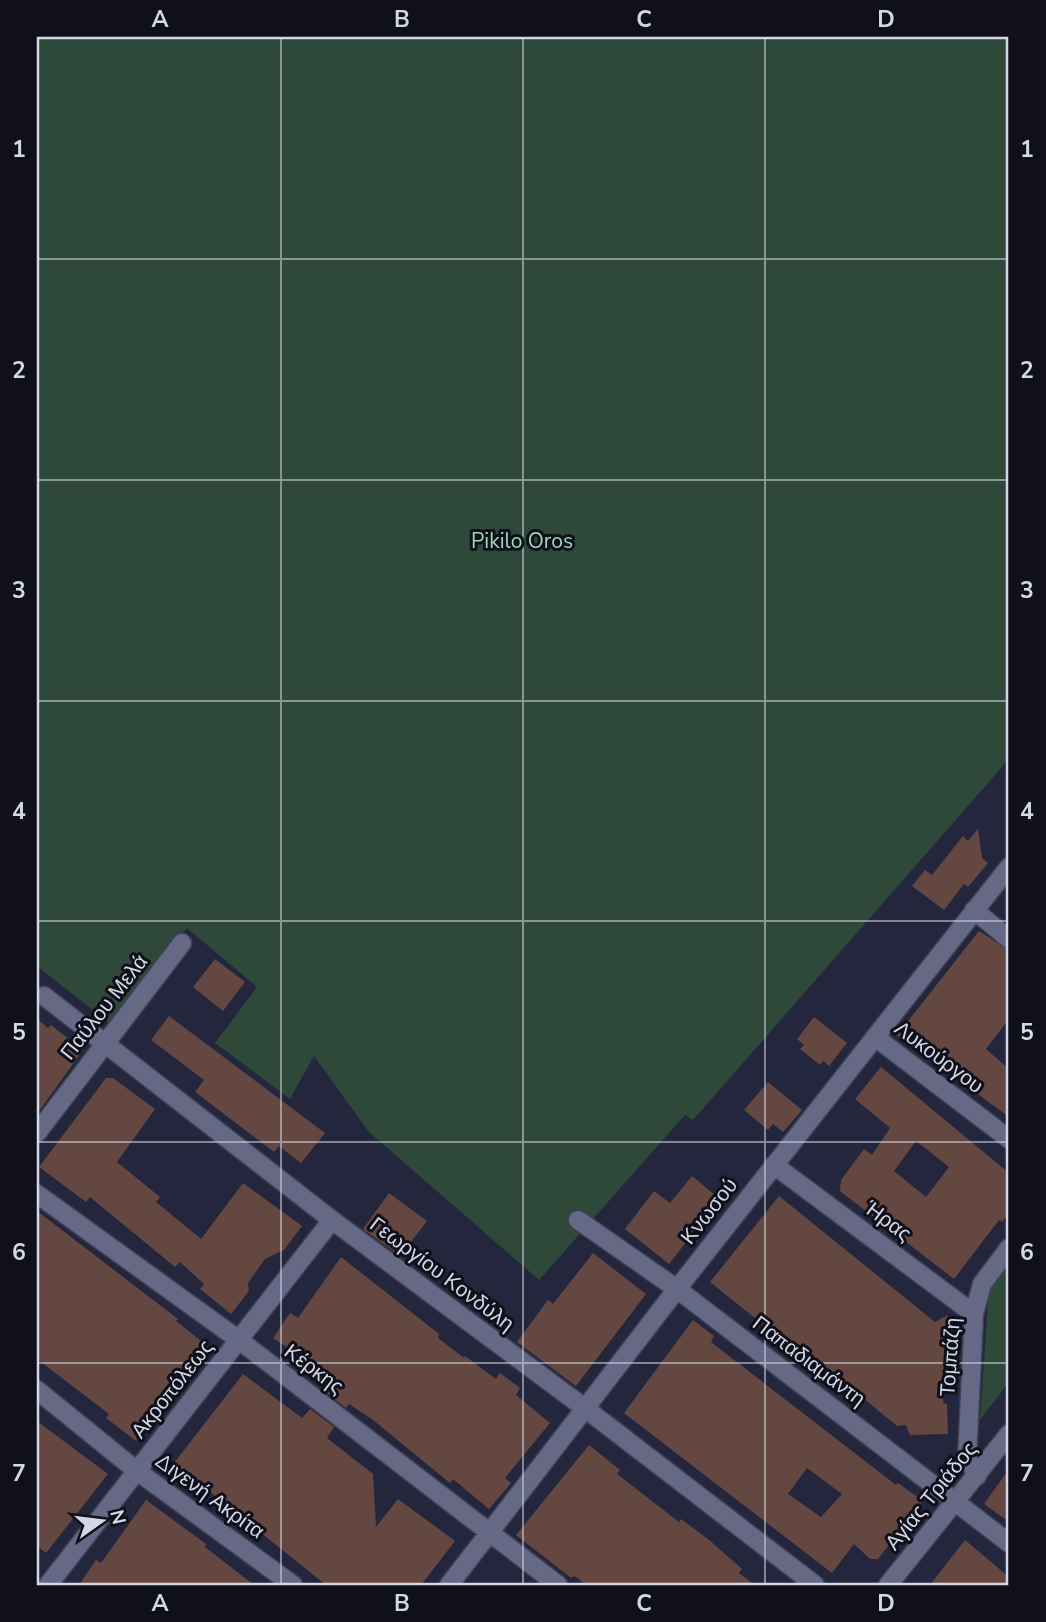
<svg xmlns="http://www.w3.org/2000/svg" width="1046" height="1622" viewBox="0 0 1046 1622" font-family="'Nunito Sans',sans-serif">
	<style>
		.green { fill: #2e4839 }
		.building { fill: #654742; fill-rule: evenodd }
		.lines { fill: none; stroke-linecap: round; stroke-linejoin: round }
		.street-casing { stroke: #414256; stroke-width: 21 }
		.street { stroke: #656985; stroke-width: 18 }
		.grid { fill: none; stroke: #d4d7e7; stroke-width: 2; stroke-opacity: 0.55 }
		.labels { text-anchor: middle; dominant-baseline: central; stroke-width: 6; stroke-linejoin: round; paint-order: stroke }
		.park-label { font-size: 21px; fill: #9dd7b4; stroke: #0f101a }
		.street-label { font-size: 21px; fill: #d4d7e7; stroke: #0f101a }
		.neatline { fill: none; stroke: #d4d7e7; stroke-width: 2.5 }
		.grid-label { font-size: 23px; text-anchor: middle; font-weight: bold; fill: #d4d7e7 }
	</style>
	<rect width="100%" height="100%" fill="#23263d"/>
	<path class="green" d="M37 37H1009V759L693 1120 685 1115 539 1280 369 1132 314 1056 290 1099 215 1043 257 987 187 928 109 1023 37 966Z
		M1009 1262V1382L980 1420 989 1287Z"/>
	<path class="building" d="M978 829 982 858 988 863 968 887 964 884 944 910 912 886 925 870 932 875 963 836 968 841Z
		M979 931 1009 950V1019L986 1049 1009 1069V1117L960 1081 963 1078 934 1053 928 1060 897 1035Z
		M215 959 245 982 223 1011 193 987Z
		M169 1016 325 1133 301 1163 279 1146 274 1152 195 1092 204 1080 151 1040Z
		M814 1017 847 1043 829 1066 823 1061 820 1065 800 1049 804 1045 797 1039Z
		M37 1019 48 1028 51 1025 83 1050 37 1114Z
		M881 1067 1009 1173V1213L1002 1222 999 1220 954 1279 840 1191 841 1180 864 1149 872 1155 890 1128 855 1099ZM916 1141 949 1167 926 1197 894 1171Z
		M106 1078H113L155 1109 117 1162 160 1197 156 1202 201 1239 243 1183 302 1226 284 1250 265 1259 248 1283 249 1291 231 1314 200 1289 204 1284 180 1262 175 1267 90 1197 86 1202 39 1167Z
		M768 1082 802 1110 783 1132 773 1124 768 1130 744 1110Z
		M692 1176 720 1199 669 1264 625 1229 654 1191 670 1203Z
		M389 1193 427 1221 400 1256 363 1229Z
		M779 1196 935 1322 948 1315 943 1403 947 1404 948 1434 910 1435 906 1425 897 1426 841 1380 837 1384 710 1282Z
		M37 1211 178 1319 176 1321 210 1348 136 1441 106 1418 109 1414 37 1359Z
		M593 1253 646 1294 576 1386 517 1342 548 1300 553 1304Z
		M341 1257 439 1334 438 1338 464 1358 465 1356 496 1379 500 1373 520 1388 516 1395 550 1423 505 1478 511 1483 489 1509 453 1479 450 1483 373 1420 349 1404 346 1408 323 1390 333 1378 273 1338 290 1313 298 1318Z
		M693 1320 714 1336 711 1342 896 1485 898 1483 923 1501 878 1559H870L854 1544 832 1573 624 1413ZM807 1468 842 1494 821 1517 788 1494Z
		M243 1374 302 1418 310 1409 334 1427 327 1438 373 1474 376 1527 398 1499 455 1541 421 1585H326L174 1463Z
		M37 1421 108 1474 46 1553 37 1546Z
		M589 1445 620 1470 617 1474 679 1522 681 1519 708 1539 742 1569 739 1573 755 1585H586L575 1576 571 1578 516 1535Z
		M1009 1469V1522L984 1504Z
		M146 1500 206 1544 205 1547 254 1585H79L96 1560 101 1563Z
		M965 1540 1009 1577V1585H930Z"/>
	<g class="lines">
		<defs>
			<path id="street" d="M974 910 1009 939
				M44 996 332 1220 586 1409 815 1585
				M875 1037 1009 1139
				M37 1133 182 943
				M774 1165 974 1314
				M37 1194 239 1340 558 1585
				M578 1220 677 1289 1009 1543
				M37 1390 137 1471 293 1585
				M977 1476 967 1458 974 1314 982 1284 1009 1248
				M48 1585 332 1220
				M449 1585 677 1289 1009 867
				M888 1585 1009 1434"/>
		</defs>
		<use href="#street" class="street-casing"/>
		<use href="#street" class="street"/>
	</g>
	<path class="grid" d="M281 37V1585M523 37V1585M765 37V1585M37 259H1009M37 480H1009M37 701H1009M37 921H1009M37 1142H1009M37 1363H1009"/>
	<g class="labels">
		<g class="park-label">
			<text x="522" y="541">Pikilo Oros</text>
		</g>
		<g class="street-label">
			<text transform="translate(104 1007) rotate(-52)">Παύλου Μελά</text>
			<text transform="translate(939 1057) rotate(37)">Λυκούργου</text>
			<text transform="translate(709 1211) rotate(-52)">Κνωσού</text>
			<text transform="translate(888 1221) rotate(37)">Ήρας</text>
			<text transform="translate(442 1274) rotate(37)">Γεωργίου Κονδύλη</text>
			<text transform="translate(950 1357) rotate(-86)">Τομπάζη</text>
			<text transform="translate(809 1361) rotate(37)">Παπαδιαμάντη</text>
			<text transform="translate(314 1369) rotate(37)">Κέρκης</text>
			<text transform="translate(172 1389) rotate(-52)">Ακροπόλεως</text>
			<text transform="translate(210 1496) rotate(36)">Διγενή Ακρίτα</text>
			<text transform="translate(931 1496) rotate(-51)">Αγίας Τριάδος</text>
		</g>
	</g>
	<rect width="1046" height="1622" fill="none" stroke="#0f101a" stroke-width="77"/>
	<g transform="translate(102 1521) rotate(76)" stroke="#0f101a" stroke-width="5" paint-order="stroke">
	<path d="M0-5L12 26L0 18L-12 26Z" fill="#d4d7e7"/>
	<text y="-10" font-size="19" font-weight="bold" text-anchor="middle" fill="#d4d7e7">N</text>
	</g>
	<rect x="38" y="38" width="969" height="1546" class="neatline"/>
	<g class="grid-label">
		<text x="160" y="27">A</text>
		<text x="402" y="27">B</text>
		<text x="644" y="27">C</text>
		<text x="886" y="27">D</text>
		<text x="19" y="157">1</text>
		<text x="1027" y="157">1</text>
		<text x="19" y="378">2</text>
		<text x="1027" y="378">2</text>
		<text x="19" y="598">3</text>
		<text x="1027" y="598">3</text>
		<text x="19" y="819">4</text>
		<text x="1027" y="819">4</text>
		<text x="19" y="1040">5</text>
		<text x="1027" y="1040">5</text>
		<text x="19" y="1260">6</text>
		<text x="1027" y="1260">6</text>
		<text x="19" y="1481">7</text>
		<text x="1027" y="1481">7</text>
		<text x="160" y="1611">A</text>
		<text x="402" y="1611">B</text>
		<text x="644" y="1611">C</text>
		<text x="886" y="1611">D</text>
	</g>
</svg>
